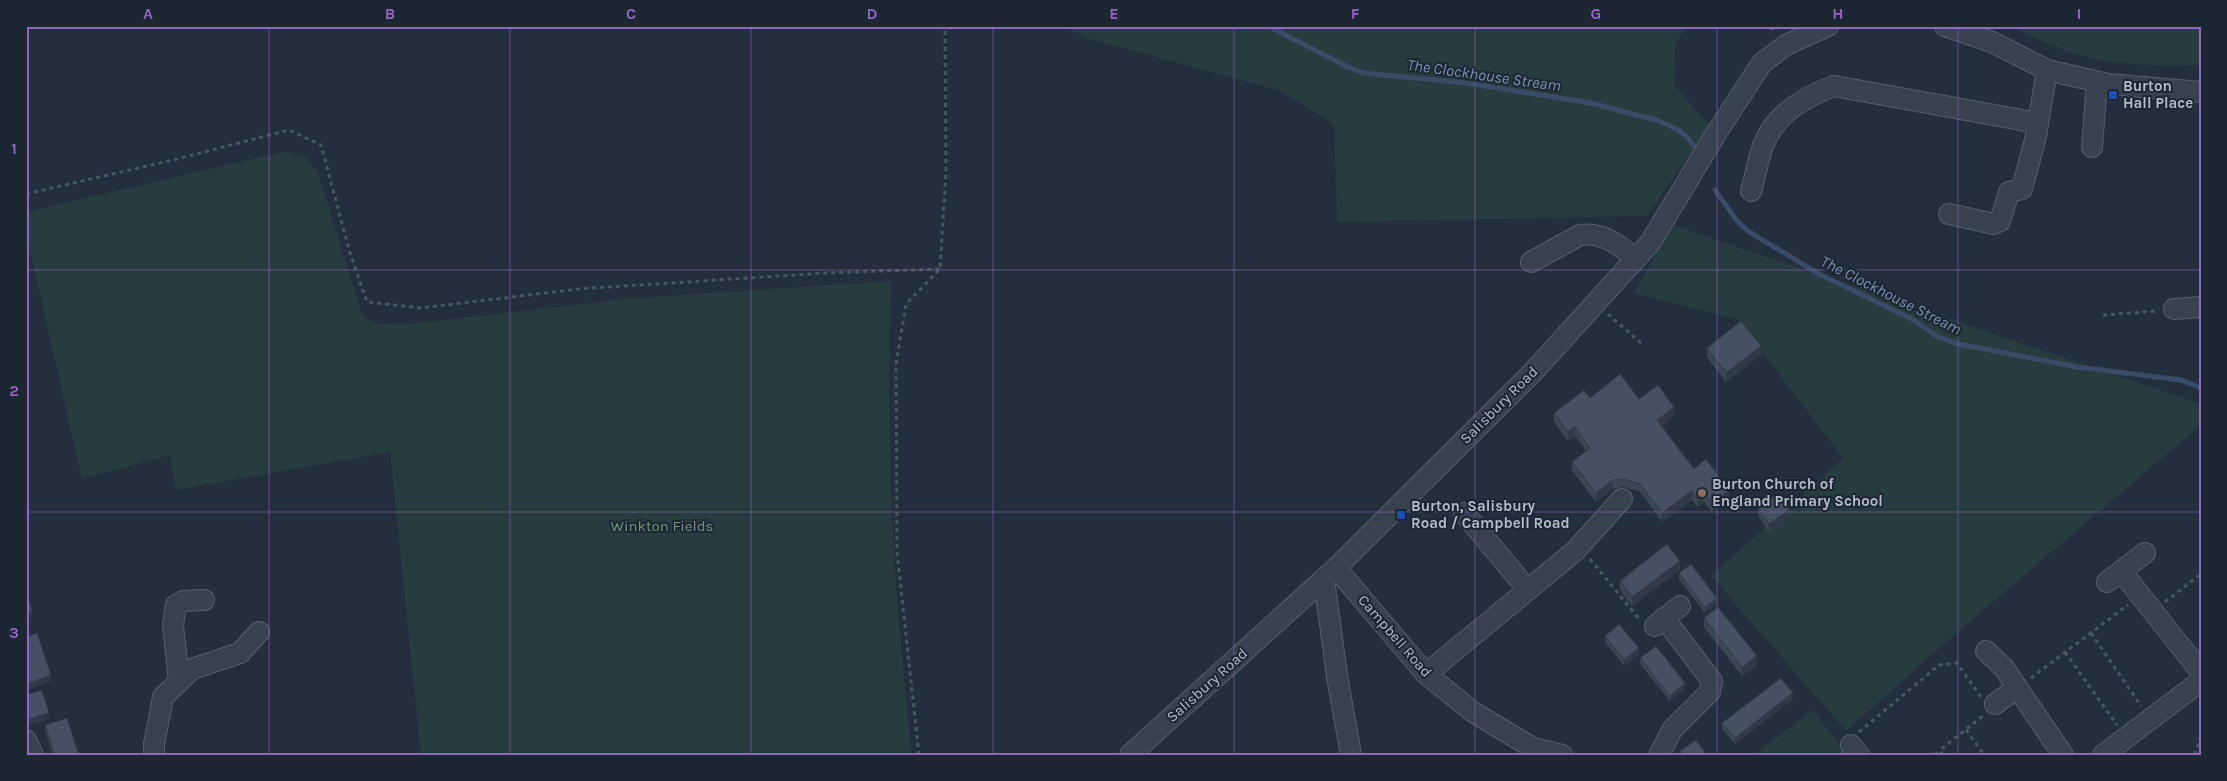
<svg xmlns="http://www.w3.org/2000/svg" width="2227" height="781" viewBox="0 0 2227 781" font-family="Karla,sans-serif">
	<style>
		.green { fill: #263c3f }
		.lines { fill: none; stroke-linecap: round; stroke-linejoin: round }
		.stream { stroke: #394c67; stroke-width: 5 }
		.minor-casing { stroke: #565f6c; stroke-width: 22 }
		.path { stroke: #44595c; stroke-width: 3; stroke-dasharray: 4 4; stroke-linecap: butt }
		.minor { stroke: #38414e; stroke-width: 20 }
		.wall { fill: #3b4654 }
		.shaded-wall { fill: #303945 }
		.building { fill: #455162; stroke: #303945 }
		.grid { fill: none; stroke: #9266c3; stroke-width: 1; stroke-opacity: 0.55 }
		.transit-dot { fill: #1a4fb4; stroke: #1d2633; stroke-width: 2 }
		.education-dot { fill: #8d6e63; stroke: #1d2633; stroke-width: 2 }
		.labels { text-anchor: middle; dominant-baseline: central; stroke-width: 4; stroke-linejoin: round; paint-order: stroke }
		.poi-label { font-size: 15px; font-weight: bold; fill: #b4bcc9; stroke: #1d2633; text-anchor: start }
		.street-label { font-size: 15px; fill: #b4bcc9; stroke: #1d2633 }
		.park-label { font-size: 15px; fill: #6b9a76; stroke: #1d2633 }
		.water-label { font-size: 16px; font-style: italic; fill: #7c92b1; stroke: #1d2633 }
		.neatline { fill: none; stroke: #9266c3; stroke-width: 2 }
		.grid-label { font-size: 16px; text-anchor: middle; font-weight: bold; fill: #9266c3 }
	</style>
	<rect width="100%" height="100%" fill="#242f3e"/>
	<path class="green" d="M1065 26H1687L1675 44 1674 85 1710 125 1647 216 1337 222 1334 124 1278 90 1086 38Z
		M2011 26H2201V65C2164 66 2126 66 2090 58 2063 52 2035 38 2011 26Z
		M286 151 306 157 318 173 363 317 377 323 400 325 634 298 891 281C887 409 890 537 903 664 906 694 908 725 912 755H421L390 452 176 490 170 455 82 479 26 233V212Z
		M1673 225 2201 404V425L1968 623 1846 731 1711 576 1843 458 1737 319 1634 293Z
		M1813 710 1847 754 1753 755Z"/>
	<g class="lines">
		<path class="stream" d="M1268 26 1346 66 1363 73 1466 83 1591 103 1656 120 1677 129 1686 136 1695 147
			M1715 190 1737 221 1748 231 1819 274 1912 319 1938 337 1958 344 2078 367 2181 380 2201 388"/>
		<defs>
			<path id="minor" d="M1945 26 1992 42 2047 70 2108 84 2201 92
				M2092 147 2097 82
				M1751 191C1756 175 1758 155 1766 139 1779 111 1807 96 1834 86L2038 123
				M1949 214 1994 224 2000 221 2009 192 2022 189 2036 136 2047 70
				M1531 262 1580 235C1602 232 1619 244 1635 259
				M2174 309 2201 307
				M1464 513 1527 589
				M1336 568 1426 674 1473 712 1533 748 1562 755
				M2121 571 2201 672
				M1324 579 1337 676 1351 755
				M2107 582 2145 553
				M1655 626 1680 606
				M1986 651 2004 668 2063 755
				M1426 674 1575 551 1622 499
				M179 682 173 625 176 605 183 601 204 600
				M1995 704 2017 688
				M26 740 33 755
				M1851 745 1859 755
				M154 755V744L163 697 192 669 240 653 259 632
				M1130 755 1336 568 1532 373 1650 243 1717 132 1762 63 1786 45 1828 26
				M1659 755 1672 730 1710 692 1712 681 1664 618
				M2103 755 2201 681"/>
		</defs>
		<use href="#minor" class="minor-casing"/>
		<path class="path" d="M1762 26 1778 30
			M26 194 173 160 289 130 321 145 350 253 367 302 421 308 578 289 825 273 940 269
			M1608 314 1642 344
			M2103 315 2158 311
			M1590 559 1640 620
			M2165 602 2201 574
			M2091 633 2141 706
			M2065 652 2117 725
			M2031 678 2128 605
			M1966 730 1984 755
			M1859 732 1939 665 1957 663 1981 697
			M919 755 897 552 896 364 906 304 940 269 946 171 945 26
			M1934 755 1940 750
			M1943 755 1940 750 1984 715
			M2195 755 2201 735"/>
		<use href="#minor" class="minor"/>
	</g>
	<path class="wall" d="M1707 348 1761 355 1726 382 1707 357Z
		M1590 398 1639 399 1674 416 1662 426 1694 469 1729 498 1712 512 1704 502 1697 507 1692 500 1662 522 1640 492 1624 487 1613 489 1596 502 1572 470V462L1586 451 1575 436 1568 441 1554 422V413Z
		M1758 508 1789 518 1769 532 1758 516Z
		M1680 570 1632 606 1620 590V581Z
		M1679 573 1717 604 1705 613 1679 579Z
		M1704 618 1757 665 1742 676 1704 627Z
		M1605 636 1639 654 1624 666 1605 642Z
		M26 637 51 681 29 689 26 679Z
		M1640 658 1685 689 1670 701 1640 664Z
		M1793 699 1735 744 1722 729V723Z
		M45 725 79 755H53L45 731Z"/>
	<path class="shaded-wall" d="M1761 346V355L1726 382V373Z
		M1674 407V416L1657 429V420Z
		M1575 427V436L1568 441V432Z
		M1613 480V489L1596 502V493Z
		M1729 490V498L1712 512V504Z
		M1692 491V500L1662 522V513Z
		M1704 493V502L1697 507V498Z
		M1789 510V518L1769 532V524Z
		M1680 561V570L1632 606V597Z
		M1717 598V604L1705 613V608Z
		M32 611V617L26 619V613Z
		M1639 648V654L1624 666V660Z
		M1757 656V665L1742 676V667Z
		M51 675V681L29 689V683Z
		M1685 683V689L1670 701V696Z
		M1793 693V699L1735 744V738Z
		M49 713V719L26 726V720Z"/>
	<path class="building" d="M1741 321 1761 346 1726 373 1707 348Z
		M1620 374 1639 399 1658 385 1674 407 1657 420 1694 469 1706 459 1729 490 1712 504 1704 493 1697 498 1692 491 1662 513 1640 484 1624 479 1613 480 1596 493 1572 462 1590 448 1575 427 1568 432 1554 413 1584 390 1590 398Z
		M1778 494 1789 510 1769 524 1758 508Z
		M1667 544 1680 561 1632 597 1620 581Z
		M1691 564 1717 598 1705 608 1679 573Z
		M26 590 32 611 26 613Z
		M1718 607 1757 656 1742 667 1704 618Z
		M1619 624 1639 648 1624 660 1605 636Z
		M37 633 51 675 29 683 26 673V637Z
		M1656 646 1685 683 1670 696 1640 658Z
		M1781 678 1793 693 1735 738 1722 723Z
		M42 690 49 713 26 720V695Z
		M67 718 79 755H55L45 725Z
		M1696 740 1707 755H1683L1680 751Z"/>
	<path class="grid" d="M269 26V755M510 26V755M751 26V755M993 26V755M1234 26V755M1475 26V755M1717 26V755M1958 26V755M26 270H2201M26 512H2201"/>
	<g class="transit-dot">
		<rect x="2108" y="90" width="10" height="10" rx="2.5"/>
		<rect x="1396" y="510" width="10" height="10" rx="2.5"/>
	</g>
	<circle class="education-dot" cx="1702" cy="493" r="5"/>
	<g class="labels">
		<g class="poi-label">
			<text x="2123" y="86">Burton<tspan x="2123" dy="17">Hall Place</tspan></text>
			<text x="1712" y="484">Burton Church of<tspan x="1712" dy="17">England Primary School</tspan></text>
			<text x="1411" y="506">Burton, Salisbury<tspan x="1411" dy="17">Road / Campbell Road</tspan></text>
		</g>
		<g class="street-label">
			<text transform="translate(1499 405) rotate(-45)">Salisbury Road</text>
			<text transform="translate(1395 636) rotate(49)">Campbell Road</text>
			<text transform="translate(1207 685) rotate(-42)">Salisbury Road</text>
		</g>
		<g class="park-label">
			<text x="662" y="526">Winkton Fields</text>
		</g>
		<g class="water-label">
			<text transform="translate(1484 75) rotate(8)">The Clockhouse Stream</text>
			<text transform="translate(1891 295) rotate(27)">The Clockhouse Stream</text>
		</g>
	</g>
	<rect width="2227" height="781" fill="none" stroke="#1d2633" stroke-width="55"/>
	<rect x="28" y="28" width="2172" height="726" class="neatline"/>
	<g class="grid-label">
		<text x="148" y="19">A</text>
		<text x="390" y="19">B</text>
		<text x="631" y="19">C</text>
		<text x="872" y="19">D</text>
		<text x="1114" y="19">E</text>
		<text x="1355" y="19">F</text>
		<text x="1596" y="19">G</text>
		<text x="1838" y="19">H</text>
		<text x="2079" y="19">I</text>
		<text x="14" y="154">1</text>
		<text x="14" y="396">2</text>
		<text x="14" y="638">3</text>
	</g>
</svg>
